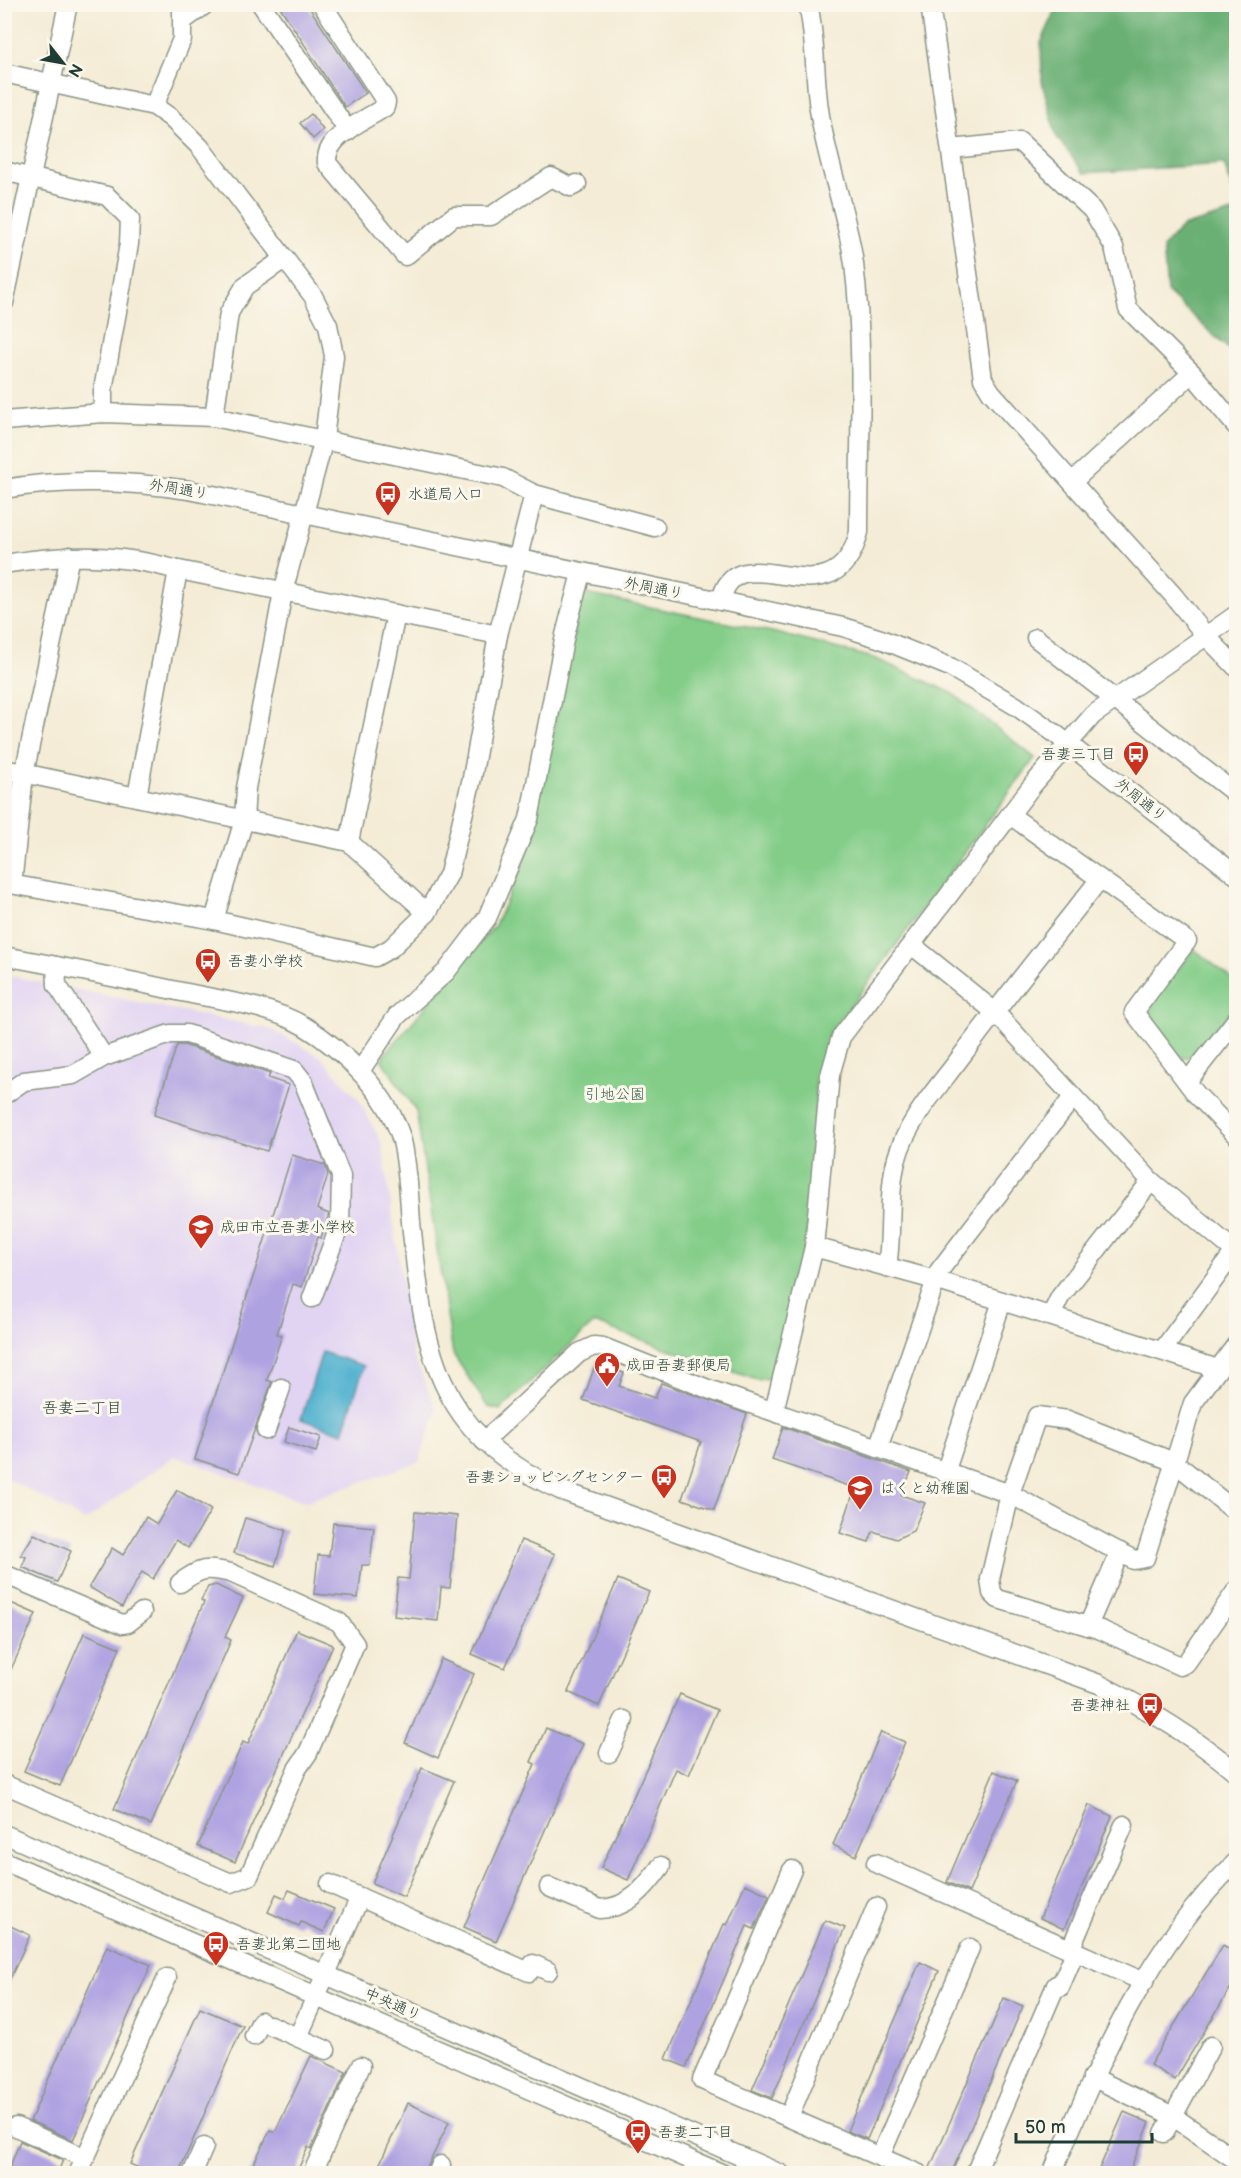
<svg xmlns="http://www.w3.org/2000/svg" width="1241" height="2178" font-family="'Balsamiq Sans','Klee One',sans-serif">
<rect width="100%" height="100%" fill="#fbf7ec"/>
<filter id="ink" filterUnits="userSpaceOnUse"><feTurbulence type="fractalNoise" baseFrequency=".0167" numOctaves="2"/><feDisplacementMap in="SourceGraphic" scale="12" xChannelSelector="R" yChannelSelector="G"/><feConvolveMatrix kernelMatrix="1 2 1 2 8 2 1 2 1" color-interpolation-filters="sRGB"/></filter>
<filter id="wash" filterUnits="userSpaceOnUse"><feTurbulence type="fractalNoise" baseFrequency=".008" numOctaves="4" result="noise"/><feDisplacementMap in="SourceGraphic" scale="24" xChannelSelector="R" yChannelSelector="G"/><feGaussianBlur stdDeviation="1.35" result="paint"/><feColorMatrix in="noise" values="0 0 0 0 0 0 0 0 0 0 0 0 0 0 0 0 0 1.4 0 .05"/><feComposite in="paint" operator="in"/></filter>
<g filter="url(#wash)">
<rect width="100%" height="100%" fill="#f4ecd6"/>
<path fill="#e1d4f3" d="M4 975 270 1029 320 1056 359 1100 382 1144 413 1355 437 1411 419 1462 305 1502 174 1456 85 1521 5 1477Z"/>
<g fill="#84cd89" stroke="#52855e" stroke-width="1.5">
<path d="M582 593 772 632 874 658 952 693 1035 758 833 1030 815 1079 816 1136 802 1283 770 1378 757 1380 594 1323 500 1410 488 1407 453 1354 416 1111 381 1059 495 925 524 862Z"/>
<path d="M1194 949 1236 982V1005L1200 1054 1184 1058C1170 1053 1148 1023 1148 1008Z"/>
</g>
<g fill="#6bb075" stroke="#457654" stroke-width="1.5">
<path d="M1058 5H1236V201L1224 164 1084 173 1056 136 1042 82 1041 43Z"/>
<path d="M1236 211V356L1167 292 1163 247 1182 227Z"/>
</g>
<path fill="#50b1cf" stroke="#387782" stroke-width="1.5" d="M322 1352 364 1366 343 1433 301 1419Z"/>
<g id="blocks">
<g fill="#afa2e1">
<path d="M278 4H307L366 93 345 107Z"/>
<path d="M311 114 323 130 313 139 300 123Z"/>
<path d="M177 1045H184L270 1074 268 1078 289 1085 267 1151 154 1115Z"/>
<path d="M292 1155 325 1165 328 1175 317 1209 329 1214 321 1238 318 1237 302 1287 293 1284 277 1334 282 1335 267 1380 272 1382 239 1473 195 1459Z"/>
<path d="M596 1363 624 1373 619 1386 655 1398 661 1383 747 1414 714 1510 682 1499 701 1442 583 1400Z"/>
<path d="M289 1427 321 1437 316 1452 284 1442Z"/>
<path d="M783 1427 911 1472 901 1495 925 1503 913 1531 896 1539 873 1531 869 1542 840 1533 855 1488 772 1460Z"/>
<path d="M177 1490 211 1510 188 1548 176 1540 153 1579 142 1572 122 1607 89 1587 112 1548 123 1555 146 1517 157 1524Z"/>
<path d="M415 1512 457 1516 450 1588 441 1587 438 1621 394 1616 398 1578 409 1579Z"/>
<path d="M245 1518 286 1530 275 1566 234 1553Z"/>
<path d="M333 1523 374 1527 370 1565H362L358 1598 314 1594 318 1555 329 1556Z"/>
<path d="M34 1534 71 1551 57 1582 22 1567 26 1557 21 1555Z"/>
<path d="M521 1540 555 1554 505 1668 472 1654Z"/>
<path d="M618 1579 649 1592 599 1706 568 1692Z"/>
<path d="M216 1585 243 1598 225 1637 231 1640 151 1825 114 1809 204 1602 201 1600 208 1587Z"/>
<path d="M4 1600 36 1614 4 1685Z"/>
<path d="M297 1630 333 1645 235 1862 198 1846 243 1742 248 1744Z"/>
<path d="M84 1633 120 1648 60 1786 24 1771Z"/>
<path d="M441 1659 474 1674 438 1758 405 1743Z"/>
<path d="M680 1694 717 1710 689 1775 676 1769 628 1880 601 1868Z"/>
<path d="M546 1728 583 1744 496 1941 464 1927 535 1764 531 1762Z"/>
<path d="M881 1732 905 1742 856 1856 833 1845Z"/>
<path d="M422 1768 454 1781 404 1897 372 1883Z"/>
<path d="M994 1771 1017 1781 969 1892 947 1882Z"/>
<path d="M1089 1805 1112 1816 1064 1929 1040 1918Z"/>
<path d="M745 1884 769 1895 754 1929 747 1926 686 2067 666 2059 724 1924 727 1925Z"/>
<path d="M289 1890 334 1909 324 1932 301 1922 299 1926 268 1912 276 1894 285 1898Z"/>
<path d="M825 1920 845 1928 772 2098 752 2090Z"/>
<path d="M4 1923 30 1935 4 1992Z"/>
<path d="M1223 1945 1236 1953V1979L1175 2080 1150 2065Z"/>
<path d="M107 1946 151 1965 73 2140 30 2121Z"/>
<path d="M920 1962 939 1971 867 2139 847 2131Z"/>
<path d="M1004 1998 1023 2006 951 2174H930L929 2170Z"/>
<path d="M200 2008 243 2026 178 2174H151L130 2164Z"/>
<path d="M311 2056 346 2072 311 2149 308 2147 296 2174H249L270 2130 275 2132Z"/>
<path d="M408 2103 449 2122 424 2174H375Z"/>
<path d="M1124 2112 1150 2123 1128 2174H1097Z"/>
<path d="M20 2141 63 2160 57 2174H7Z"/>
</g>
</g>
</g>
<g filter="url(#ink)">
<use href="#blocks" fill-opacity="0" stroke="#8a9485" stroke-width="1.5"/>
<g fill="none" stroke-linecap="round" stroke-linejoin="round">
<g stroke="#8a9485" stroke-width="21">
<g id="minor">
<path d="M261 4 348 131"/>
<path d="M322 4 386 102 385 107C366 120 324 136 327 163L405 256 454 216H491L551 177 571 187 577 184"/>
<path d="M930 4 983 379 991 392 1173 595 1206 636 1236 667"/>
<path d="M184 20 206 4"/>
<path d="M4 73 154 106 171 118 200 147 313 296 328 325 334 356 324 439 283 592 246 788 244 820 214 920"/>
<path d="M154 106 182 39V4"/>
<path d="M951 149 1020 142 1092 210 1114 247 1128 309 1192 373 1236 426"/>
<path d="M4 171 107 196 130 219 129 244 103 390V413"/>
<path d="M4 303 68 4"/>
<path d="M214 417 229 313 245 286 284 259"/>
<path d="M4 421 103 413 214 417 503 478 534 494 655 527"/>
<path d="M1072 482 1192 373"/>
<path d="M4 489C67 478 127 481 189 490L721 601 843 627 881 639 950 667 1016 706 1053 732 1236 875"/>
<path d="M4 564C60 554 119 553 174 569L498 635"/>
<path d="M721 601C736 527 835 630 859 532 859 443 865 353 854 264 847 211 826 161 819 109 814 74 816 39 808 4"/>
<path d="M1036 638 1236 794"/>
<path d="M4 769 349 842 427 913"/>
<path d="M137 797 178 570"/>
<path d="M1010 815 1187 941 1134 1012 1196 1094 1236 1135"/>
<path d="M349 842 396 614"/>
<path d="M4 883 214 920 375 957 391 948 427 913 449 874 472 778 498 635 534 494"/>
<path d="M12 884 24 774 70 556"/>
<path d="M913 946 995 1012 1151 1181 1236 1252"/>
<path d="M4 956C64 967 123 979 182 992 224 1001 267 1005 304 1026 343 1049 390 1096 402 1141 408 1167 409 1196 411 1222 424 1348 433 1432 560 1490L1099 1684C1148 1709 1194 1737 1236 1772"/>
<path d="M56 966 57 985 104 1057"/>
<path d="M360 1071 397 1016 446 972 487 918 529 819 565 635 581 573"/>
<path d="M1187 1082 1236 1020"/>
<path d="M4 1095 24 1081 73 1075 104 1057 170 1034H187L294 1070 303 1081 341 1176 340 1225 312 1298"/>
<path d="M814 1247 935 1280 1218 1369"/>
<path d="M887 1267C893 1231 887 1193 897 1158 907 1121 937 1089 960 1058 1005 998 1053 938 1100 879"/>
<path d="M1051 1316 1060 1297 1151 1181"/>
<path d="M1162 1351 1235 1251"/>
<path d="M774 1411 814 1247 830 1075 841 1037 1031 787 1093 715 1236 615"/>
<path d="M266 1430 281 1388"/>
<path d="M484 1441 579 1353 594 1346 603 1347 708 1389 1010 1494 1134 1560 1145 1558 1193 1403 1236 1345"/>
<path d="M878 1448 939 1271 1073 1097"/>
<path d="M945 1473 1002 1301"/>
<path d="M1236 1512 1174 1462 1068 1420 1037 1416 1010 1494 990 1579 992 1593 998 1599 1101 1630 1180 1666 1186 1663 1236 1591"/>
<path d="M4 1574 122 1624 128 1623 142 1612"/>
<path d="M1088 1626 1120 1552"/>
<path d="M609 1753 624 1720"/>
<path d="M4 1784 231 1883 249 1876 297 1769 308 1753 355 1644 339 1622 231 1573C207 1567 200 1568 180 1583"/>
<path d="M4 1834 781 2174"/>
<path d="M4 1861 723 2174"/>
<path d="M876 1863 1144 1982"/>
<path d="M792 1870 702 2080 919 2174"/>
<path d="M330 1884 529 1972 533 1964 548 1971"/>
<path d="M549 1887 600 1909C629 1908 645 1888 661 1866"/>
<path d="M1070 1950 1124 1825"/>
<path d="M1060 1987 1075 1952"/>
<path d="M270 2025 326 2050"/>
<path d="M254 2036 261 2021"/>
<path d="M298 2037 360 1897"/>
<path d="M1092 2077 1171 2115 1236 2160"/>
<path d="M789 2117 876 1907"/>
<path d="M16 2127 85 2158"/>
<path d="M1164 2133 1211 2046"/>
<path d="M880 2157 970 1948"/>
<path d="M78 2174 167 1978"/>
<path d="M192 2174 204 2147"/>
<path d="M312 2174 361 2066"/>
<path d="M437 2174 441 2165"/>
<path d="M975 2174 1056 1985"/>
<path d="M1052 2174C1098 2063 1148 1946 1236 1862"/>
</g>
</g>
<use href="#minor" stroke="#fff" stroke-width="18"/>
</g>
</g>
<defs>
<g id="bus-pin" transform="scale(1.35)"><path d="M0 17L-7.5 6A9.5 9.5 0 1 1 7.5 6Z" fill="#c8321e" stroke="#fbf7ec"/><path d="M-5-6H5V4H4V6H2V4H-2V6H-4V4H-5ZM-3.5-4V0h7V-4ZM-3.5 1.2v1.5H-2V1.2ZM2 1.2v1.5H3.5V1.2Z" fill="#fff"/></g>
<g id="school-pin" transform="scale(1.35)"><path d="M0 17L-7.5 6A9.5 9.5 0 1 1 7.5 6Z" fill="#c8321e" stroke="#fbf7ec"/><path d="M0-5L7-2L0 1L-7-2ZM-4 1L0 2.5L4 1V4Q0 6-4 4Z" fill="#fff"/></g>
<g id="civic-pin" transform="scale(1.35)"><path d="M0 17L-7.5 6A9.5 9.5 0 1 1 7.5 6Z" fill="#c8321e" stroke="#fbf7ec"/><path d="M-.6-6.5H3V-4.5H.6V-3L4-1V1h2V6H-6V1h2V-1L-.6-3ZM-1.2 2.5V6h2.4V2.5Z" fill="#fff"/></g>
</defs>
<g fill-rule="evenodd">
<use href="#bus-pin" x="388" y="494"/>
<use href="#bus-pin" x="1136" y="754"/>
<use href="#bus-pin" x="208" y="961"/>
<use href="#school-pin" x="201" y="1227"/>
<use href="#civic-pin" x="607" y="1365"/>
<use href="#bus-pin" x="664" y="1477"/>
<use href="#school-pin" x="860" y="1488"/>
<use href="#bus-pin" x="1150" y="1705"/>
<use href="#bus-pin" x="216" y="1944"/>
<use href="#bus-pin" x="638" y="2132"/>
</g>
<g text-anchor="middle" stroke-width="6" stroke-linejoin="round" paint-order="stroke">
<g font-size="15" fill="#1f3d34" stroke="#fbf7ec">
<text transform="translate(179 489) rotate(9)" y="5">外周通り</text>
<text transform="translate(654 588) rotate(11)" y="5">外周通り</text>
<text transform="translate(1141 800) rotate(38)" y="5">外周通り</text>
<text transform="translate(393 2004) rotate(24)" y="5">中央通り</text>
</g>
<g font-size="15" fill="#1f3d34" stroke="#fbf7ec" text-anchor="start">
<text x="408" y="499">水道局入口</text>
<text x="1116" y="759" text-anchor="end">吾妻三丁目</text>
<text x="228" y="966">吾妻小学校</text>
<text x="220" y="1232">成田市立吾妻小学校</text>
<text x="626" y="1370">成田吾妻郵便局</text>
<text x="644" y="1482" text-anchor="end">吾妻ショッピングセンター</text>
<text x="880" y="1493">はくと幼稚園</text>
<text x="1130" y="1710" text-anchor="end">吾妻神社</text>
<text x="236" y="1949">吾妻北第二団地</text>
<text x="658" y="2137">吾妻二丁目</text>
</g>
<g font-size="15" fill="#386149" stroke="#fbf7ec">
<text x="615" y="1099">引地公園</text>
</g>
<g font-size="16" fill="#1f3d34" stroke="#fbf7ec">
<text x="82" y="1413">吾妻二丁目</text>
</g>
</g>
<rect width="1241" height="2178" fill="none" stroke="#fbf7ec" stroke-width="24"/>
<g transform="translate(63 63) rotate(121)" stroke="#fbf7ec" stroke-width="4.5" paint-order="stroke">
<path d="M0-4.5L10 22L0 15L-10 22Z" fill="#1f3d34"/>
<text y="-9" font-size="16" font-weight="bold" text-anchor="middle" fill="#1f3d34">N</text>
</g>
<path d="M1016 2133v9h136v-9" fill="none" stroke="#1f3d34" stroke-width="3"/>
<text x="1025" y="2133" font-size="18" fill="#1f3d34" stroke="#fbf7ec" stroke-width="4.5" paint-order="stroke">50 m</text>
</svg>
